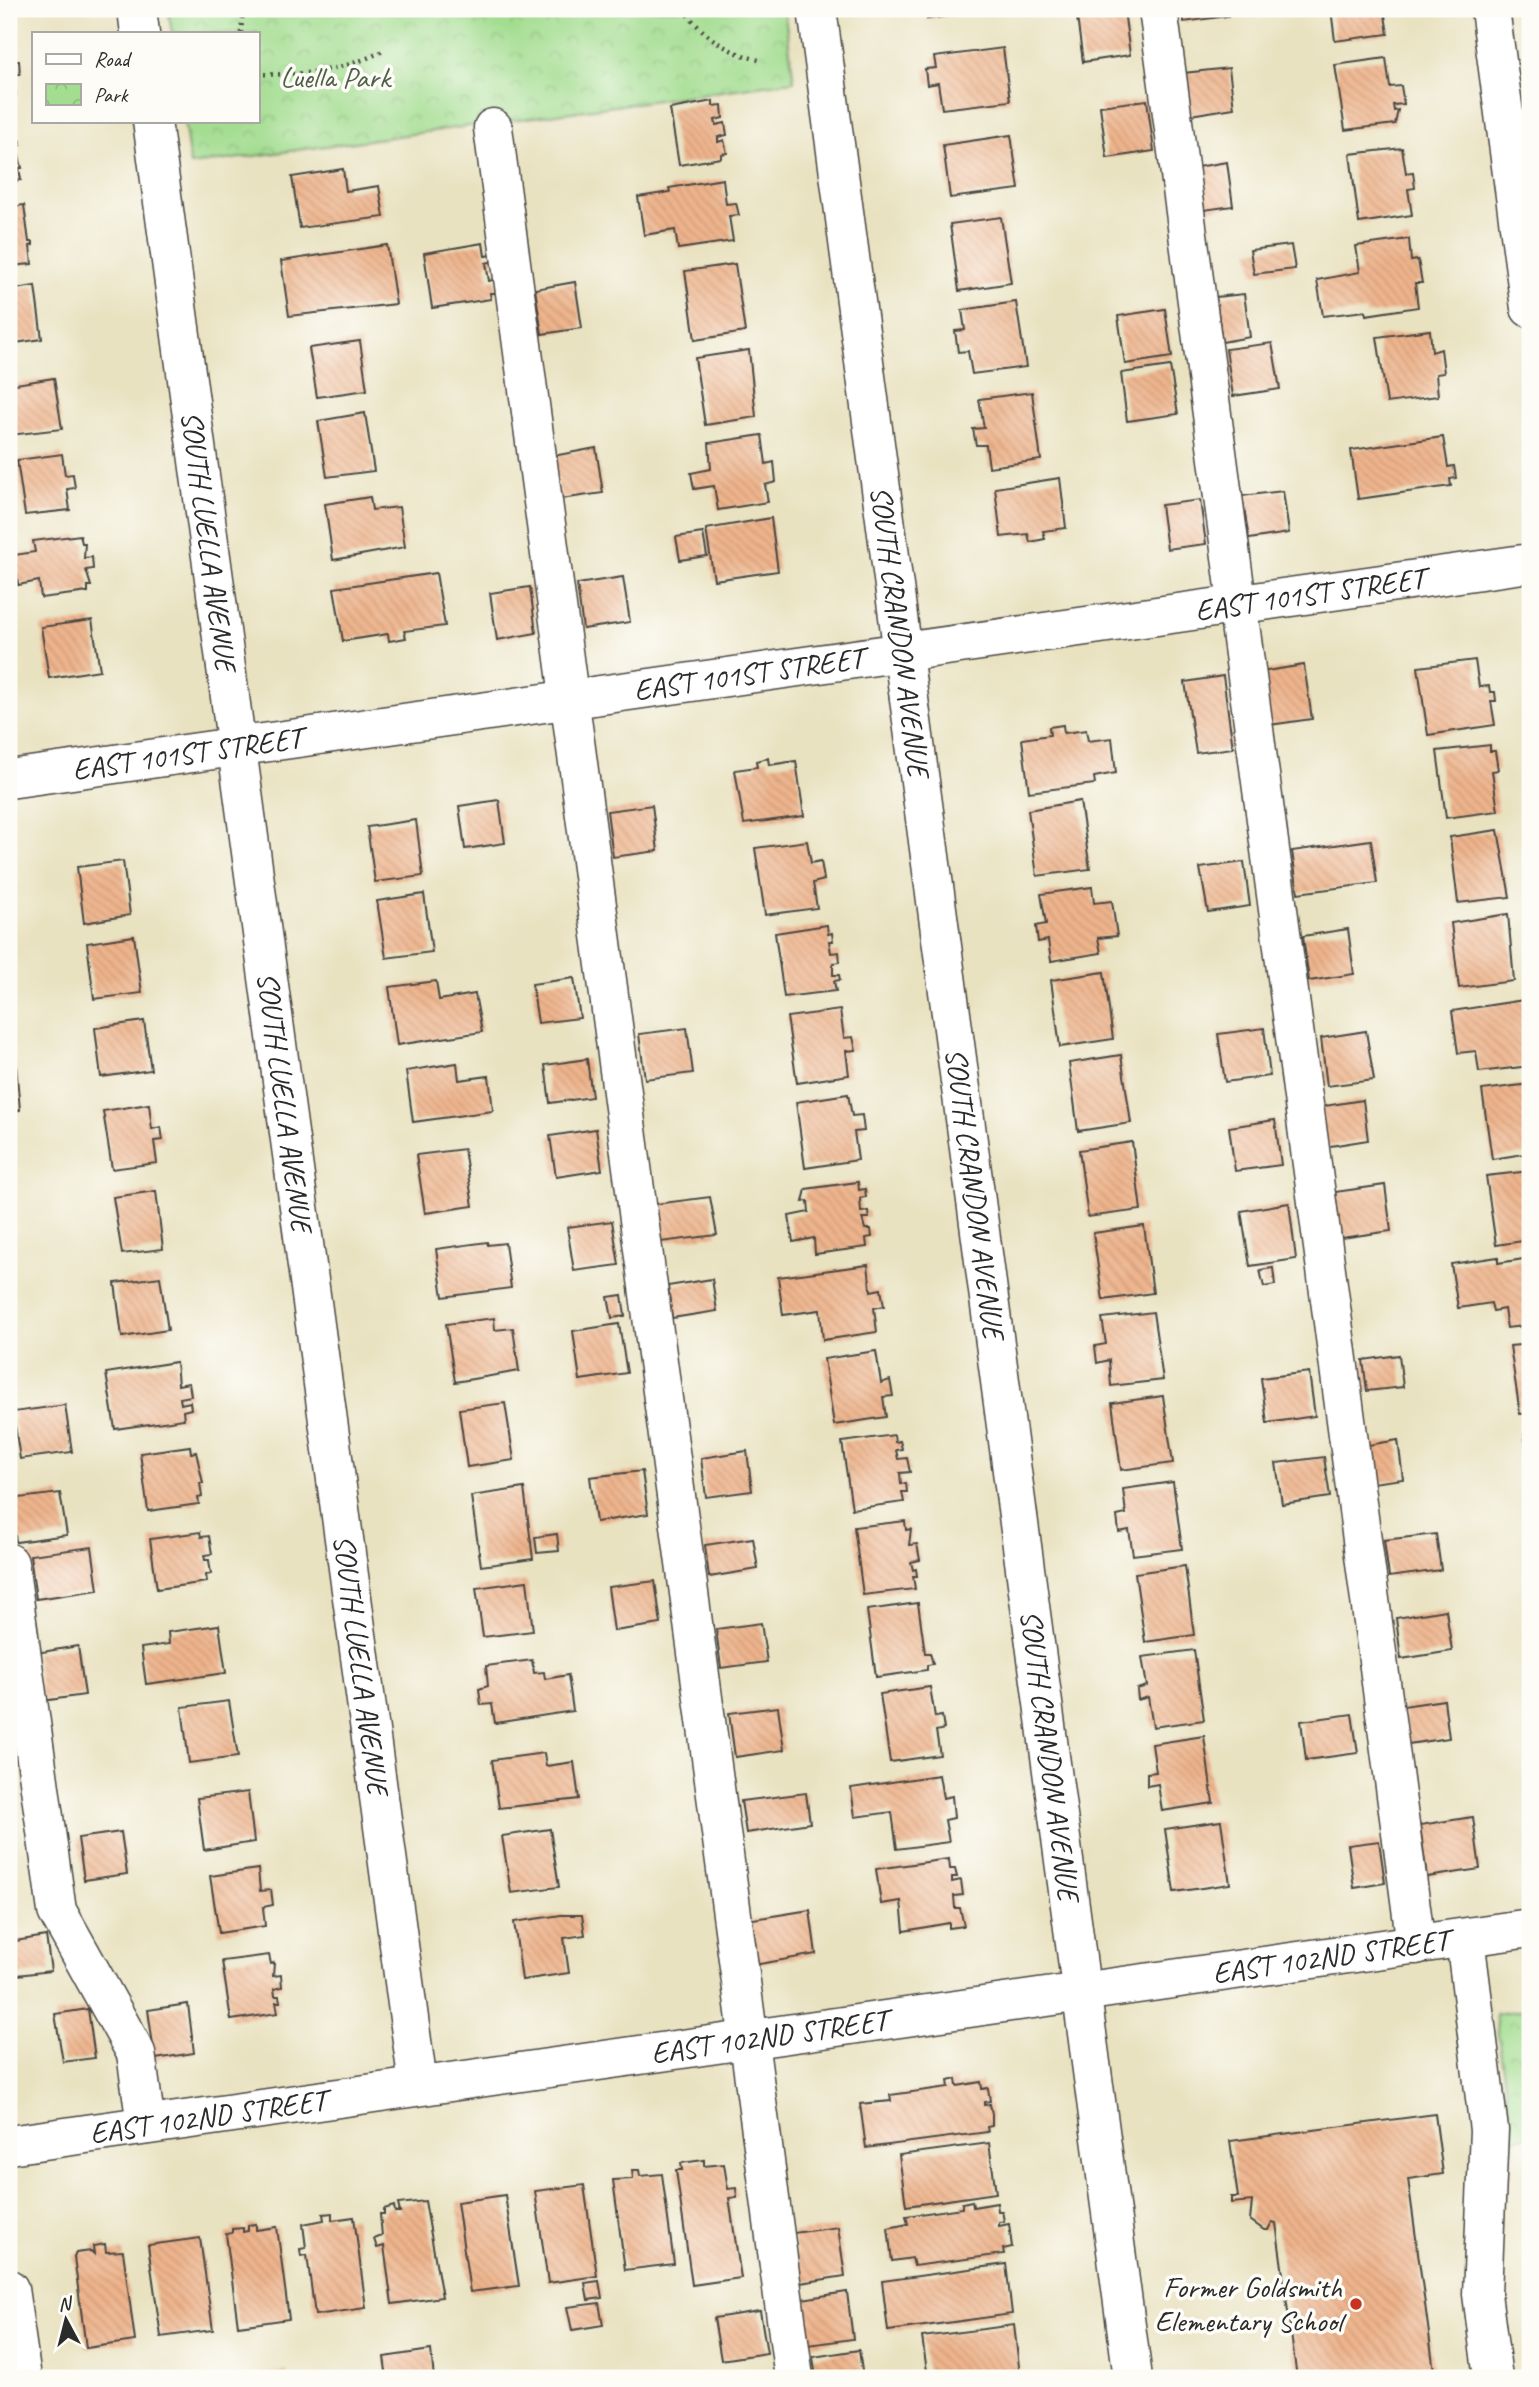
<svg xmlns="http://www.w3.org/2000/svg" width="1539" height="2387" font-family="Caveat,sans-serif">
<defs>
<pattern id="park-crowns" width="20" height="18" patternUnits="userSpaceOnUse" patternTransform="scale(1.75)"><rect width="20" height="18" fill="#a3dd90"/><path d="M2 6a3 3 0 1 1 6 0M12 15a3 3 0 1 1 6 0" fill="none" stroke="#8cbe7c"/></pattern>
<pattern id="building-back-hatch" width="6" height="6" patternUnits="userSpaceOnUse" patternTransform="scale(1.75)"><rect width="6" height="6" fill="#eeb48c"/><path d="M-1 5l2 2M0 0l6 6M5-1l2 2" fill="none" stroke="#cc9b79"/></pattern>
</defs>
<rect width="100%" height="100%" fill="#fdfcf7"/>
<filter id="ink" filterUnits="userSpaceOnUse"><feTurbulence type="fractalNoise" baseFrequency=".0143" numOctaves="2"/><feDisplacementMap in="SourceGraphic" scale="14" xChannelSelector="R" yChannelSelector="G"/><feConvolveMatrix kernelMatrix="1 2 1 2 8 2 1 2 1" color-interpolation-filters="sRGB"/></filter>
<filter id="wash" filterUnits="userSpaceOnUse"><feTurbulence type="fractalNoise" baseFrequency=".00686" numOctaves="4" result="noise"/><feDisplacementMap in="SourceGraphic" scale="28" xChannelSelector="R" yChannelSelector="G"/><feGaussianBlur stdDeviation="1.57" result="paint"/><feColorMatrix in="noise" values="0 0 0 0 0 0 0 0 0 0 0 0 0 0 0 0 0 1.4 0 .05"/><feComposite in="paint" operator="in"/></filter>
<g filter="url(#wash)">
<rect width="100%" height="100%" fill="#e9e2c1"/>
<g fill="url(#park-crowns)" stroke="#67845e" stroke-width="2">
<path d="M168 9H784L794 81 190 165 184 121H257V33H172Z"/>
<path d="M1530 2009V2136L1513 2139 1495 2014Z"/>
</g>
<g id="blocks">
<g fill="url(#building-back-hatch)">
<path d="M926 9H991V10L927 19Z"/>
<path d="M1182 9H1227L1228 16 1184 22Z"/>
<path d="M1331 9H1384L1388 34 1335 41Z"/>
<path d="M1124 10 1130 55 1083 62 1077 17Z"/>
<path d="M1003 48 1010 101 942 109 938 83 927 85 925 69 936 68 934 57Z"/>
<path d="M9 53 12 61H19L20 74H13L16 95 9 96Z"/>
<path d="M1386 58 1390 87 1401 86 1404 104 1393 105 1394 111 1398 110 1395 124 1345 130 1335 65Z"/>
<path d="M1229 68 1234 108 1190 115 1184 73Z"/>
<path d="M1147 100 1154 151 1107 158 1100 106Z"/>
<path d="M713 101V106L722 105 723 118 715 120 716 125 725 123 727 135 718 137V142L724 140 727 153 721 154V158L679 165 670 109Z"/>
<path d="M9 129H13L16 141H20V146H16L22 168H19L21 180 9 182Z"/>
<path d="M1011 135 1019 189 950 198 943 145Z"/>
<path d="M1402 148 1406 173 1413 172 1415 188 1408 189 1412 215 1359 223 1350 154Z"/>
<path d="M1227 162 1233 206 1204 210 1197 167Z"/>
<path d="M343 169 346 191 379 186 384 217 300 228 292 177Z"/>
<path d="M723 179 726 204 736 203 739 215 729 216 733 241 678 249 675 230 644 235 638 197 670 192 669 188Z"/>
<path d="M24 205 29 242H33V245L30 246 32 264 9 266V207Z"/>
<path d="M1001 217 1011 283 959 291 950 224Z"/>
<path d="M1409 239 1411 261 1418 260 1422 283H1415L1418 307 1366 315 1365 311 1323 316 1317 280 1360 272 1356 246Z"/>
<path d="M483 243 485 256 492 255 494 261 486 263 489 281 496 279 497 293H490L491 299 432 308 424 253Z"/>
<path d="M387 245 396 304 289 316 281 261Z"/>
<path d="M1291 245 1295 269 1254 274 1250 250Z"/>
<path d="M735 264 745 332 695 340 685 271Z"/>
<path d="M575 282 582 328 542 334 535 289Z"/>
<path d="M35 286 42 339 9 344V290Z"/>
<path d="M1244 294 1250 337 1222 342 1216 297Z"/>
<path d="M1016 302 1026 367 972 374 968 351 958 352 955 331 965 330 962 310Z"/>
<path d="M1165 309 1172 357 1125 364 1118 316Z"/>
<path d="M1430 330 1432 352 1441 349 1444 373 1436 374 1438 396 1387 403 1377 337Z"/>
<path d="M360 341 367 390 317 397 309 348Z"/>
<path d="M1272 343 1280 389 1233 396 1226 349Z"/>
<path d="M749 350 756 417 705 425 695 358Z"/>
<path d="M1170 366 1178 414 1127 421 1121 373Z"/>
<path d="M54 378 62 429 10 435 9 385Z"/>
<path d="M1032 392 1041 460 989 467 986 445H976L973 429 984 428 979 399Z"/>
<path d="M365 413 374 471 327 477 318 421Z"/>
<path d="M762 435 766 464 774 462 776 482 765 485 768 502 718 510 714 486 694 489 691 473 711 469 709 443Z"/>
<path d="M1443 437 1448 467 1454 466 1456 478 1450 479 1451 486 1358 499 1351 450Z"/>
<path d="M596 448 603 493 560 499 553 456Z"/>
<path d="M62 454 65 475 73 474 75 488 67 489 70 510 25 515 17 460Z"/>
<path d="M1060 478 1066 528 1043 531 1045 539 1030 542 1028 534 1001 537 995 488Z"/>
<path d="M1283 491 1289 533 1249 539 1242 496Z"/>
<path d="M370 497 372 510 399 507 405 547 333 560 325 504Z"/>
<path d="M1200 500 1206 544 1167 549 1161 505Z"/>
<path d="M771 518 778 571 714 580 706 529Z"/>
<path d="M703 533 707 556 680 560 676 537Z"/>
<path d="M80 535 82 543H85L84 558 92 557 93 569 86 570 91 586H88V592L41 598 39 581 18 585 14 555 35 552 33 541Z"/>
<path d="M436 573 445 626 404 631 406 638 389 641 388 634 343 641 334 588Z"/>
<path d="M623 577 630 622 583 629 577 584Z"/>
<path d="M530 587 536 633 497 640 490 593Z"/>
<path d="M92 620 100 670 49 678 41 627Z"/>
<path d="M1475 660 1479 687 1489 686 1490 692H1495L1496 701H1491L1495 725 1428 735 1418 667Z"/>
<path d="M1304 665 1312 719 1269 725 1261 672Z"/>
<path d="M1223 676 1233 748 1196 753 1185 682Z"/>
<path d="M1063 725 1064 733 1086 730 1088 741 1112 738 1116 773 1094 777 1095 784 1029 792 1022 739 1050 735 1049 727Z"/>
<path d="M1490 745V751H1495L1498 770 1492 771 1498 811 1446 818 1437 751Z"/>
<path d="M768 758 769 765 796 761 804 816 744 824 735 770 757 767 756 761Z"/>
<path d="M499 800 505 843 465 849 459 806Z"/>
<path d="M1080 801 1090 869 1037 876 1028 810Z"/>
<path d="M652 805 658 851 613 857 607 811Z"/>
<path d="M416 820 423 876 375 882 367 827Z"/>
<path d="M1498 830 1510 897 1458 903 1450 837Z"/>
<path d="M1371 840 1377 883 1298 893 1292 851Z"/>
<path d="M807 841 811 863 821 861 824 880 813 883 817 908 765 915 755 848Z"/>
<path d="M123 861 130 915 84 923 77 867Z"/>
<path d="M1244 862 1250 906 1208 912 1200 868Z"/>
<path d="M1092 887 1094 903 1112 901 1117 936 1098 938 1101 953 1051 961 1048 940 1038 942 1036 926 1046 924 1041 894Z"/>
<path d="M424 894 432 952 386 958 377 901Z"/>
<path d="M1508 914 1514 981 1459 988 1451 923Z"/>
<path d="M827 925 828 934 832 933 833 941H829L831 953 839 952 840 962 833 963V975H839L840 980 834 981 836 991 784 997 775 933Z"/>
<path d="M1348 929 1354 974 1309 981 1303 936Z"/>
<path d="M134 936 142 993 94 999 87 943Z"/>
<path d="M1104 972 1113 1039 1060 1047 1051 980Z"/>
<path d="M574 978 580 1018 538 1023 532 984Z"/>
<path d="M436 981 439 1000 475 994 482 1032 397 1045 389 987Z"/>
<path d="M1524 1000 1530 1066 1479 1072 1476 1051 1458 1053 1452 1011Z"/>
<path d="M840 1010 844 1038 853 1037 856 1050 846 1051 849 1075 797 1083 787 1017Z"/>
<path d="M144 1021 151 1070 101 1077 95 1028Z"/>
<path d="M687 1028 693 1073 645 1079 639 1034Z"/>
<path d="M1264 1028 1270 1076 1225 1082 1218 1034Z"/>
<path d="M1366 1031 1374 1080 1327 1086 1321 1038Z"/>
<path d="M1121 1055 1131 1123 1078 1131 1069 1063Z"/>
<path d="M587 1059 592 1097 550 1103 545 1065Z"/>
<path d="M457 1063 459 1080 489 1076 493 1111 413 1122 406 1071Z"/>
<path d="M16 1065 20 1110 9 1112V1066Z"/>
<path d="M1530 1084V1153L1492 1159 1482 1090Z"/>
<path d="M848 1094 852 1116 862 1115 864 1131 854 1132 858 1160 805 1168 796 1102Z"/>
<path d="M1363 1100 1368 1140 1324 1147 1318 1107Z"/>
<path d="M149 1104 152 1129 161 1127 163 1140 154 1141 157 1163 112 1169 103 1111Z"/>
<path d="M1275 1120 1281 1165 1235 1171 1229 1127Z"/>
<path d="M596 1129 602 1170 556 1177 550 1136Z"/>
<path d="M1132 1142 1141 1210 1088 1217 1079 1150Z"/>
<path d="M464 1149 473 1206 425 1213 416 1155Z"/>
<path d="M1530 1171V1240L1496 1245 1486 1176Z"/>
<path d="M858 1182 859 1190 865 1189 866 1197 860 1198 861 1212 868 1211 869 1218H862L865 1229H871L872 1237 866 1238 867 1247 815 1254 814 1238 793 1242 789 1216 809 1212 808 1201 803 1202 806 1189Z"/>
<path d="M1385 1185 1391 1231 1341 1238 1335 1192Z"/>
<path d="M156 1191 163 1249 122 1254 113 1197Z"/>
<path d="M710 1197 717 1235 661 1242 655 1204Z"/>
<path d="M1289 1203 1296 1259 1250 1266 1241 1211Z"/>
<path d="M612 1221 619 1265 574 1271 567 1227Z"/>
<path d="M1144 1226 1153 1293 1103 1300 1093 1233Z"/>
<path d="M487 1242 488 1245 505 1243 511 1288 443 1297 436 1249Z"/>
<path d="M1498 1257V1263L1530 1258V1325L1507 1328 1504 1309 1493 1311 1491 1303 1458 1308 1451 1264Z"/>
<path d="M868 1265 871 1291 881 1289 884 1306 874 1308 877 1332 823 1340 820 1310 783 1315 778 1277Z"/>
<path d="M1273 1268 1275 1285 1264 1287 1260 1270Z"/>
<path d="M160 1277 168 1330 122 1337 115 1283Z"/>
<path d="M712 1279 717 1311 672 1318 668 1286Z"/>
<path d="M622 1295 625 1316 612 1318 608 1297Z"/>
<path d="M1153 1312 1163 1380 1111 1386 1109 1360 1097 1363 1095 1346 1106 1344 1102 1318Z"/>
<path d="M494 1318 495 1330 513 1328 519 1371 455 1382 446 1324Z"/>
<path d="M619 1324 627 1373 580 1380 573 1331Z"/>
<path d="M1530 1344V1413L1520 1414 1510 1346Z"/>
<path d="M876 1351 881 1383 890 1380 893 1396 883 1397 886 1417 834 1425 824 1359Z"/>
<path d="M1399 1355 1403 1387 1367 1391 1363 1360Z"/>
<path d="M176 1362 178 1385 189 1383 191 1396 180 1398 181 1404 190 1402 191 1409 183 1411 184 1419 115 1429 106 1373Z"/>
<path d="M1309 1372 1315 1416 1267 1423 1261 1378Z"/>
<path d="M1163 1396 1173 1463 1121 1470 1112 1403Z"/>
<path d="M505 1403 514 1460 467 1467 459 1409Z"/>
<path d="M65 1405 72 1452 20 1459 13 1412Z"/>
<path d="M1530 1433V1467H1529L1524 1434Z"/>
<path d="M894 1435 895 1442 900 1441 902 1449 896 1450 898 1459 907 1458 910 1472 900 1473 901 1484 906 1483 907 1492H902L904 1502 852 1509 842 1442Z"/>
<path d="M1398 1440 1403 1479 1373 1483 1368 1445Z"/>
<path d="M190 1446 191 1453 196 1452 203 1483H200L202 1497 198 1498 199 1504 148 1511 140 1453Z"/>
<path d="M747 1451 752 1491 706 1497 701 1458Z"/>
<path d="M1324 1457 1330 1497 1282 1504 1276 1463Z"/>
<path d="M642 1471 648 1514 596 1522 590 1477Z"/>
<path d="M1173 1482 1182 1549 1133 1555 1129 1530 1119 1532 1117 1516 1126 1514 1123 1489Z"/>
<path d="M524 1488 533 1559 481 1566 471 1496Z"/>
<path d="M60 1493 67 1535 16 1542 10 1499Z"/>
<path d="M905 1521 906 1530 911 1529 909 1545 917 1544 920 1560 911 1562 913 1570 916 1569 917 1576H913L915 1589 863 1595 854 1527Z"/>
<path d="M200 1532 201 1537 209 1536 212 1554 204 1555 205 1560H209L211 1574 206 1575 207 1582 157 1589 150 1539Z"/>
<path d="M557 1534 559 1551 537 1553 535 1537Z"/>
<path d="M1436 1534 1441 1570 1389 1577 1384 1540Z"/>
<path d="M753 1538 758 1569 709 1577 705 1545Z"/>
<path d="M92 1547 98 1590 36 1599 30 1555Z"/>
<path d="M1185 1566 1194 1635 1145 1642 1135 1573Z"/>
<path d="M527 1581 533 1631 483 1637 476 1588Z"/>
<path d="M655 1581 661 1624 614 1631 608 1587Z"/>
<path d="M918 1603 925 1653H930L933 1664 927 1665V1670L876 1677 867 1610Z"/>
<path d="M1446 1610 1452 1651 1401 1659 1396 1618Z"/>
<path d="M761 1623 767 1662 721 1668 716 1629Z"/>
<path d="M219 1625 226 1673 146 1684 141 1648 169 1644 168 1632Z"/>
<path d="M78 1646 85 1695 42 1701 36 1653Z"/>
<path d="M1194 1650 1204 1720 1153 1727 1148 1697 1138 1700 1137 1689 1147 1686 1142 1657Z"/>
<path d="M532 1660 534 1673 544 1672 545 1679 568 1675 573 1711 495 1723 492 1704 481 1705 479 1689 488 1686 486 1666Z"/>
<path d="M930 1687 935 1717 942 1716 944 1729 936 1731 940 1755 890 1762 880 1694Z"/>
<path d="M1444 1700 1449 1738 1408 1744 1403 1706Z"/>
<path d="M229 1701 238 1757 189 1763 182 1707Z"/>
<path d="M778 1707 784 1750 735 1757 729 1713Z"/>
<path d="M1352 1714 1358 1753 1306 1760 1301 1721Z"/>
<path d="M1204 1736 1213 1803 1162 1811 1158 1784 1147 1786V1773L1156 1772 1152 1744Z"/>
<path d="M544 1753 546 1766 574 1762 579 1799 499 1808 492 1760Z"/>
<path d="M939 1775 943 1798 952 1796 954 1818 945 1820 949 1842 897 1849 892 1812 855 1817 851 1788Z"/>
<path d="M248 1792 254 1842 204 1850 197 1798Z"/>
<path d="M806 1793 810 1823 746 1833 741 1801Z"/>
<path d="M1473 1817 1480 1869 1427 1877 1420 1825Z"/>
<path d="M1221 1821 1230 1884 1174 1892 1165 1829Z"/>
<path d="M550 1829 559 1887 511 1893 502 1836Z"/>
<path d="M121 1832 127 1874 84 1880 78 1838Z"/>
<path d="M1379 1841 1385 1883 1354 1888 1348 1845Z"/>
<path d="M949 1859 950 1869H955L957 1877H952V1882L961 1880 963 1895 954 1896 955 1908H960L964 1926 949 1928V1923L904 1931 901 1901 881 1904 876 1869Z"/>
<path d="M258 1869 260 1891 271 1890 273 1905 263 1907 265 1926 219 1933 210 1876Z"/>
<path d="M810 1910 816 1954 754 1965 747 1920Z"/>
<path d="M561 1915H582L585 1935 564 1938 569 1973 522 1980 514 1922Z"/>
<path d="M46 1936 51 1971 9 1976V1942Z"/>
<path d="M269 1955 271 1964 274 1963 273 1976 281 1975 282 1987 274 1989 275 1996H279L280 2002H276L278 2013 231 2020 222 1961Z"/>
<path d="M188 2004 194 2053 155 2059 148 2010Z"/>
<path d="M88 2009 95 2058 63 2062 55 2014Z"/>
<path d="M956 2079 957 2086 981 2082 982 2089 988 2088 990 2101 984 2102V2105L990 2104 992 2114V2126L987 2127 988 2132 866 2148 860 2104 891 2101 890 2095 949 2087 948 2081Z"/>
<path d="M1435 2114 1443 2174 1408 2179 1435 2378H1297L1276 2223 1272 2222 1268 2230H1264L1250 2220 1252 2201 1231 2203V2197H1238L1230 2141Z"/>
<path d="M989 2143 996 2193 906 2206 899 2155Z"/>
<path d="M704 2160V2166L724 2164 728 2189 736 2188 737 2197 729 2198 741 2278 692 2285 676 2170H682L681 2163Z"/>
<path d="M632 2170H639L640 2176 662 2174 674 2264 625 2270 613 2180 633 2179Z"/>
<path d="M584 2185 597 2276 548 2283 535 2191Z"/>
<path d="M505 2195 519 2286 470 2292 457 2202Z"/>
<path d="M425 2201 442 2297 392 2304 384 2246 377 2248 374 2239 382 2236 380 2214H384V2209L394 2206 395 2212H400L398 2204Z"/>
<path d="M972 2201 973 2207 997 2203 998 2211H1002L1004 2221 999 2222V2226L1009 2224 1012 2247 1003 2249 1004 2254 914 2266 912 2258 892 2261 888 2228 908 2224 906 2216 962 2208V2203Z"/>
<path d="M332 2213V2220L354 2217 366 2308 315 2315 307 2255 301 2256 300 2249 306 2248 303 2224 324 2220 323 2214Z"/>
<path d="M256 2224V2230L277 2227 289 2319 238 2326 226 2234 232 2233V2229L243 2228V2232L248 2231V2225Z"/>
<path d="M838 2227 845 2276 800 2283 793 2233Z"/>
<path d="M200 2238 213 2330 161 2337 148 2245Z"/>
<path d="M105 2244 106 2252 123 2251 135 2341 86 2348 74 2257 76 2253 91 2251 94 2254 93 2246Z"/>
<path d="M1006 2264 1012 2314 888 2331 882 2281Z"/>
<path d="M599 2281 602 2298 588 2300 585 2283Z"/>
<path d="M847 2292 853 2339 808 2345 802 2299Z"/>
<path d="M599 2303 603 2325 572 2330 567 2307Z"/>
<path d="M760 2311 767 2353 721 2360 714 2318Z"/>
<path d="M1014 2325 1020 2375 996 2378H928L922 2337Z"/>
<path d="M431 2350 434 2378H387L384 2357Z"/>
<path d="M859 2350 863 2378H816L813 2357Z"/>
<path d="M287 2371 288 2378H250V2377Z"/>
</g>
</g>
</g>
<g filter="url(#ink)">
<use href="#blocks" fill-opacity="0" stroke="#484642" stroke-width="2"/>
<g fill="none" stroke-linecap="round" stroke-linejoin="round">
<g stroke="#484642" stroke-width="41">
<g id="minor">
<path d="M137 9 140 33"/>
<path id="s1" d="M817 9 1133 2378"/>
<path d="M1158 9 1416 1945"/>
<path d="M1490 9 1530 308"/>
<path id="s2" d="M152 121 418 2085"/>
<path d="M493 128 794 2378"/>
<path id="s3" d="M9 779 1530 563"/>
<path d="M9 1563 57 1911 136 2053 146 2125"/>
<path d="M1465 1938 1489 2130 1482 2294 1493 2378"/>
<path id="s4" d="M9 2145 1530 1928"/>
<path d="M9 2289 22 2378"/>
</g>
</g>
<g stroke="#484642" stroke-width="4.5" stroke-dasharray="2 5" stroke-linecap="butt">
<path d="M683 9C704 36 726 52 759 60"/>
<path d="M241 33 243 9"/>
<path d="M257 74C302 76 342 71 383 51"/>
</g>
<use href="#minor" stroke="#fff" stroke-width="38"/>
</g>
</g>
<circle fill="#c8321e" stroke="#fdfcf7" stroke-width="2.5" cx="1356" cy="2304" r="7"/>
<g text-anchor="middle" stroke-width="7" stroke-linejoin="round" paint-order="stroke">
<g font-size="30" fill="#4f6049" stroke="#fdfcf7">
<text x="335" y="87">Luella Park</text>
</g>
<g font-size="30" fill="#2b2b2b" stroke="#fdfcf7">
<text dy="10" stroke="none"><textPath href="#s2" startOffset="424">SOUTH LUELLA AVENUE</textPath></text>
<text dy="10" stroke="none"><textPath href="#s3" startOffset="1314">EAST 101ST STREET</textPath></text>
<text dy="10" stroke="none"><textPath href="#s1" startOffset="628">SOUTH CRANDON AVENUE</textPath></text>
<text dy="10" stroke="none"><textPath href="#s3" startOffset="747">EAST 101ST STREET</textPath></text>
<text dy="10" stroke="none"><textPath href="#s3" startOffset="180">EAST 101ST STREET</textPath></text>
<text dy="10" stroke="none"><textPath href="#s2" startOffset="990">SOUTH LUELLA AVENUE</textPath></text>
<text dy="10" stroke="none"><textPath href="#s1" startOffset="1195">SOUTH CRANDON AVENUE</textPath></text>
<text dy="10" stroke="none"><textPath href="#s2" startOffset="1558">SOUTH LUELLA AVENUE</textPath></text>
<text dy="10" stroke="none"><textPath href="#s1" startOffset="1762">SOUTH CRANDON AVENUE</textPath></text>
<text dy="10" stroke="none"><textPath href="#s4" startOffset="1335">EAST 102ND STREET</textPath></text>
<text dy="10" stroke="none"><textPath href="#s4" startOffset="768">EAST 102ND STREET</textPath></text>
<text dy="10" stroke="none"><textPath href="#s4" startOffset="201">EAST 102ND STREET</textPath></text>
</g>
<g font-size="30" fill="#2b2b2b" stroke="#fdfcf7" text-anchor="end">
<text x="1342" y="2297">Former Goldsmith<tspan x="1342" dy="34">Elementary School</tspan></text>
</g>
</g>
<rect width="1539" height="2387" fill="none" stroke="#fdfcf7" stroke-width="35"/>
<rect x="32" y="32" width="228" height="91" fill="#fdfcf7" stroke="#a9a8a5" stroke-width="2"/>
<rect x="46" y="54" width="35" height="10" fill="#ffffff" stroke="#a9a8a5" stroke-width="2"/>
<text x="94" y="66" font-size="21" fill="#2b2b2b">Road</text>
<rect x="46" y="84" width="35" height="21" fill="url(#park-crowns)" stroke="#a9a8a5" stroke-width="2"/>
<text x="94" y="102" font-size="21" fill="#2b2b2b">Park</text>
<g transform="translate(66 2320) rotate(353)" stroke="#fdfcf7" stroke-width="5" paint-order="stroke">
<path d="M0-5L12 26L0 18L-12 26Z" fill="#2b2b2b"/>
<text y="-10" font-size="19" font-weight="bold" text-anchor="middle" fill="#2b2b2b">N</text>
</g>
</svg>
